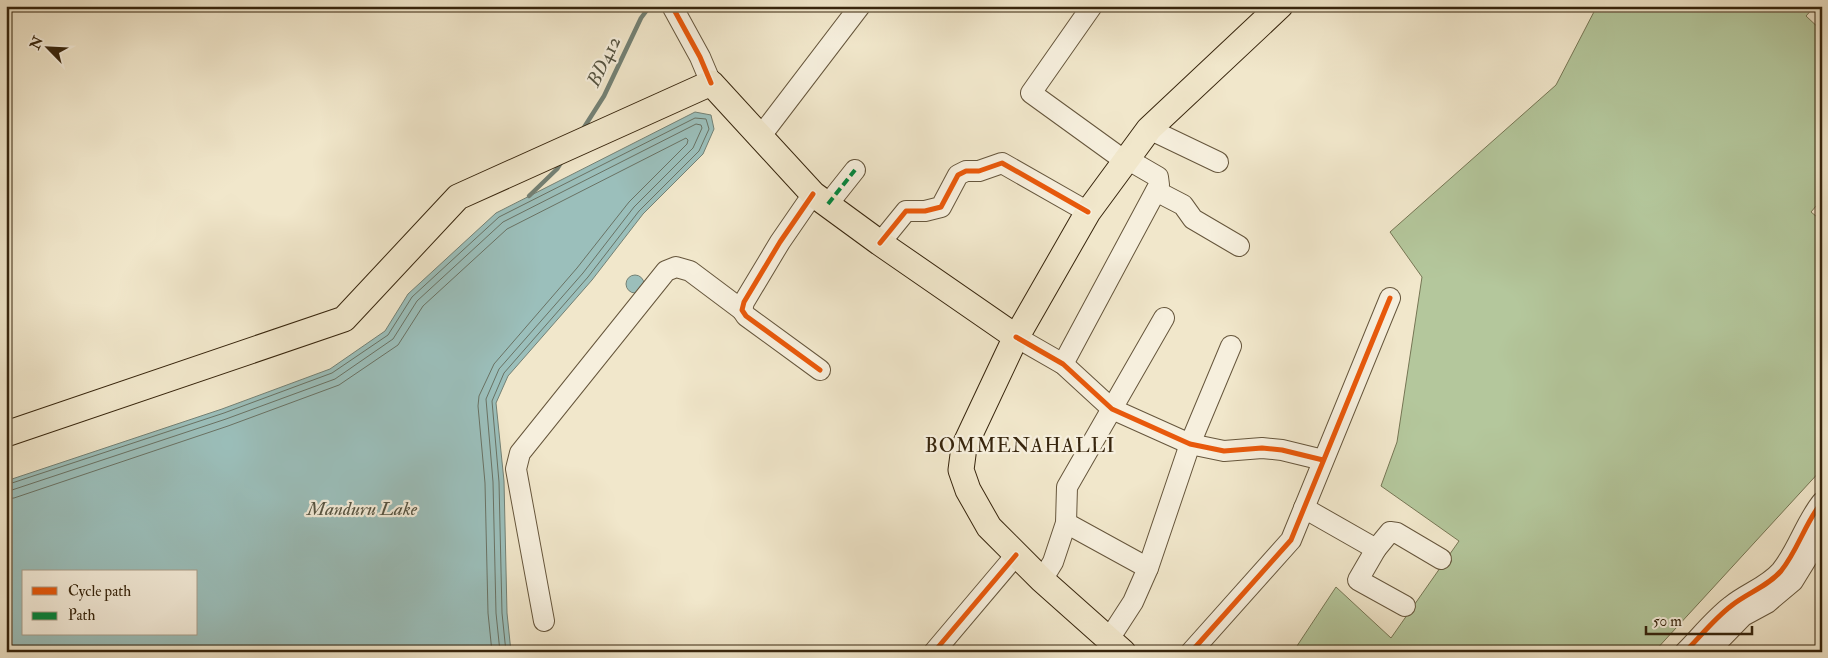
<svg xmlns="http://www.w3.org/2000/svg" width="1828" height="658" font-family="'IM FELL Double Pica',serif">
<rect width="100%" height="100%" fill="#f1e7cb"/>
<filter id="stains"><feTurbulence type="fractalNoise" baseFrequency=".004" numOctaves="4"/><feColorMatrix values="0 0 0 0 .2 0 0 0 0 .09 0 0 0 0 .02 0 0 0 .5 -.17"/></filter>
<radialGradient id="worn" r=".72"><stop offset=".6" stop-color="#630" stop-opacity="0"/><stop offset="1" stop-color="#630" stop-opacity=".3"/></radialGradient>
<path fill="#b4c79c" stroke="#767654" d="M1597 6H1815L1806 16 1822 31V199L1811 212 1822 221V469L1654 652H1293L1336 587 1391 638 1459 541 1381 486 1397 442 1422 277 1390 232 1556 85Z"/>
<g fill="#9bbfbb" stroke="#738175" fill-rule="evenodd">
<path d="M695 112 711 115 714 129 703 154 643 214 592 280 508 376 496 403 504 481 507 613 511 652H6V481L222 409 330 369 385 331 408 294 496 213ZM24 572H196V634H24Z"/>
<circle cx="635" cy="284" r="9"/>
</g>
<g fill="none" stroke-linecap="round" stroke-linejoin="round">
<g stroke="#697264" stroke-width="1">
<path d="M6 485 224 413 332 373 388 335 412 297 499 217 695 118 706 119 709 129 699 151 639 211 588 277 504 373 492 401 499 482 502 613 506 652"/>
<path d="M6 492 226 419 335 379 393 339 417 301 503 222 696 124 701 125 702 128 693 148 634 207 583 273 499 369 486 399 493 482 496 613 500 652"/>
<path d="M6 499 14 498 228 426 339 385 398 345 423 306 507 229 686 138 688 140 687 144 629 202 577 268 494 364 479 396 478 406 485 483 488 613 492 652"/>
</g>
<g stroke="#738175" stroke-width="4.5">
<path d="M583 129 604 96 641 18 650 6"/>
<path d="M529 196 557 169 562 161"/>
</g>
<g stroke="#66563c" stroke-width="22">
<g id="minor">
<path d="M672 6 700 57 711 83"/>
<path d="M1092 6 1031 93 1125 161"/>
<path d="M1149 129 1218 162"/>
<path d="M760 137 860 6"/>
<path d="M1156 191 1183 205 1193 219 1239 246"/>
<path d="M813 194 780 242 744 302 742 310 746 316 820 370"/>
<path d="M828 204 855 170"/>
<path d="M880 243 906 211H925L941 207 958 175 966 171H979L1002 163 1088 212"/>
<path d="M1016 337 1063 364 1112 409 1190 444 1224 451 1262 448 1282 450 1323 460"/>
<path d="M1063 364 1159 185 1158 177 1127 159"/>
<path d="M1304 508 1376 549"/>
<path d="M1066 523 1148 568"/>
<path d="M1042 580 1053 562 1066 523 1067 487 1164 318"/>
<path d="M1405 606 1358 580 1376 549 1390 532 1397 533 1441 559"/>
<path d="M544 621 516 469 520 453 666 271 676 267 690 271 742 310"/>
<path d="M1109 639 1133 602 1148 568 1190 444 1231 346"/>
<path d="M934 652 1016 555"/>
<path d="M1191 652 1291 540 1390 298"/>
<path d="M1685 652C1700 637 1714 619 1731 606 1747 593 1767 587 1781 571 1798 550 1805 523 1822 502"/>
<path d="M1708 652 1743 616 1767 603 1793 581 1809 555 1822 530"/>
</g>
</g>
<g stroke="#37250d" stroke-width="27">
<g id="major">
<path d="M6 434 344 319 458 197 711 83 813 194 880 243 1016 337"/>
<path d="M1123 652 1042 580 989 527 968 490 961 470 964 447 1013 343 1088 212 1127 159 1149 129 1280 6"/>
</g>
</g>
<use href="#minor" stroke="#f6efdd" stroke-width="20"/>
<use href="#major" stroke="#f1e7cb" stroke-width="25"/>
<path stroke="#00873e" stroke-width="4" stroke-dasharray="8 4" stroke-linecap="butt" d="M828 204 855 170"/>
<g stroke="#f6efdd" stroke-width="8">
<g id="cycleway">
<path d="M672 6 700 57 711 83"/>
<path d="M813 194 780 242 744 302 742 310 746 316 820 370"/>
<path d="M880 243 906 211H925L941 207 958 175 966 171H979L1002 163 1088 212"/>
<path d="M1016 337 1063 364 1112 409 1190 444 1224 451 1262 448 1282 450 1323 460"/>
<path d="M934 652 1016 555"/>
<path d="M1191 652 1291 540 1390 298"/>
<path d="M1685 652C1700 637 1714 619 1731 606 1747 593 1767 587 1781 571 1798 550 1805 523 1822 502"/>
</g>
</g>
<use href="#cycleway" stroke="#e8590c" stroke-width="5"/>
</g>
<g text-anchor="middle" stroke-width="4.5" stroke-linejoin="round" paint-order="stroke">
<g font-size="19" font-style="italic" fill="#555341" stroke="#f6efdd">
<text transform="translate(603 61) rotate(-64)" y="7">BD412</text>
<text x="362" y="515">Manduru Lake</text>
</g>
<g font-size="20" letter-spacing="1" fill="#37250d" stroke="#f6efdd">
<text x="1020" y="452">BOMMENAHALLI</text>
</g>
</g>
<rect width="1828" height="658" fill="none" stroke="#f1e7cb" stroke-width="25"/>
<rect x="8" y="8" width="1813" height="643" fill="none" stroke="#37250d" stroke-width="2.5"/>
<rect x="12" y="12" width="1803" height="633" fill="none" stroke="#37250d"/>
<rect x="22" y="570" width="175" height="65" fill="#f6efdd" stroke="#aa9e8a"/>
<rect x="32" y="587" width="25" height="8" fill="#e8590c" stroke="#aa9e8a"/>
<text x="68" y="596" font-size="15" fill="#37250d">Cycle path</text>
<rect x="32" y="612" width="25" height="8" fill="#00873e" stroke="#aa9e8a"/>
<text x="68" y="620" font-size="15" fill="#37250d">Path</text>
<g transform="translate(48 48) rotate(294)" stroke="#f6efdd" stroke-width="4" paint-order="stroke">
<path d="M0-4L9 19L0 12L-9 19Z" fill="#37250d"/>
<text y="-8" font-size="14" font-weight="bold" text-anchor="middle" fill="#37250d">N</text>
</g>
<path d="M1646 626v8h106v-8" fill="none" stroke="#37250d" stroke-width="2.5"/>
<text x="1653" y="626" font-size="15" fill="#37250d" stroke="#f6efdd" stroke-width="4" paint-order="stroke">50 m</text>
<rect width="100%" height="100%" filter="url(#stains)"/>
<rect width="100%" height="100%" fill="url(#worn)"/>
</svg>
